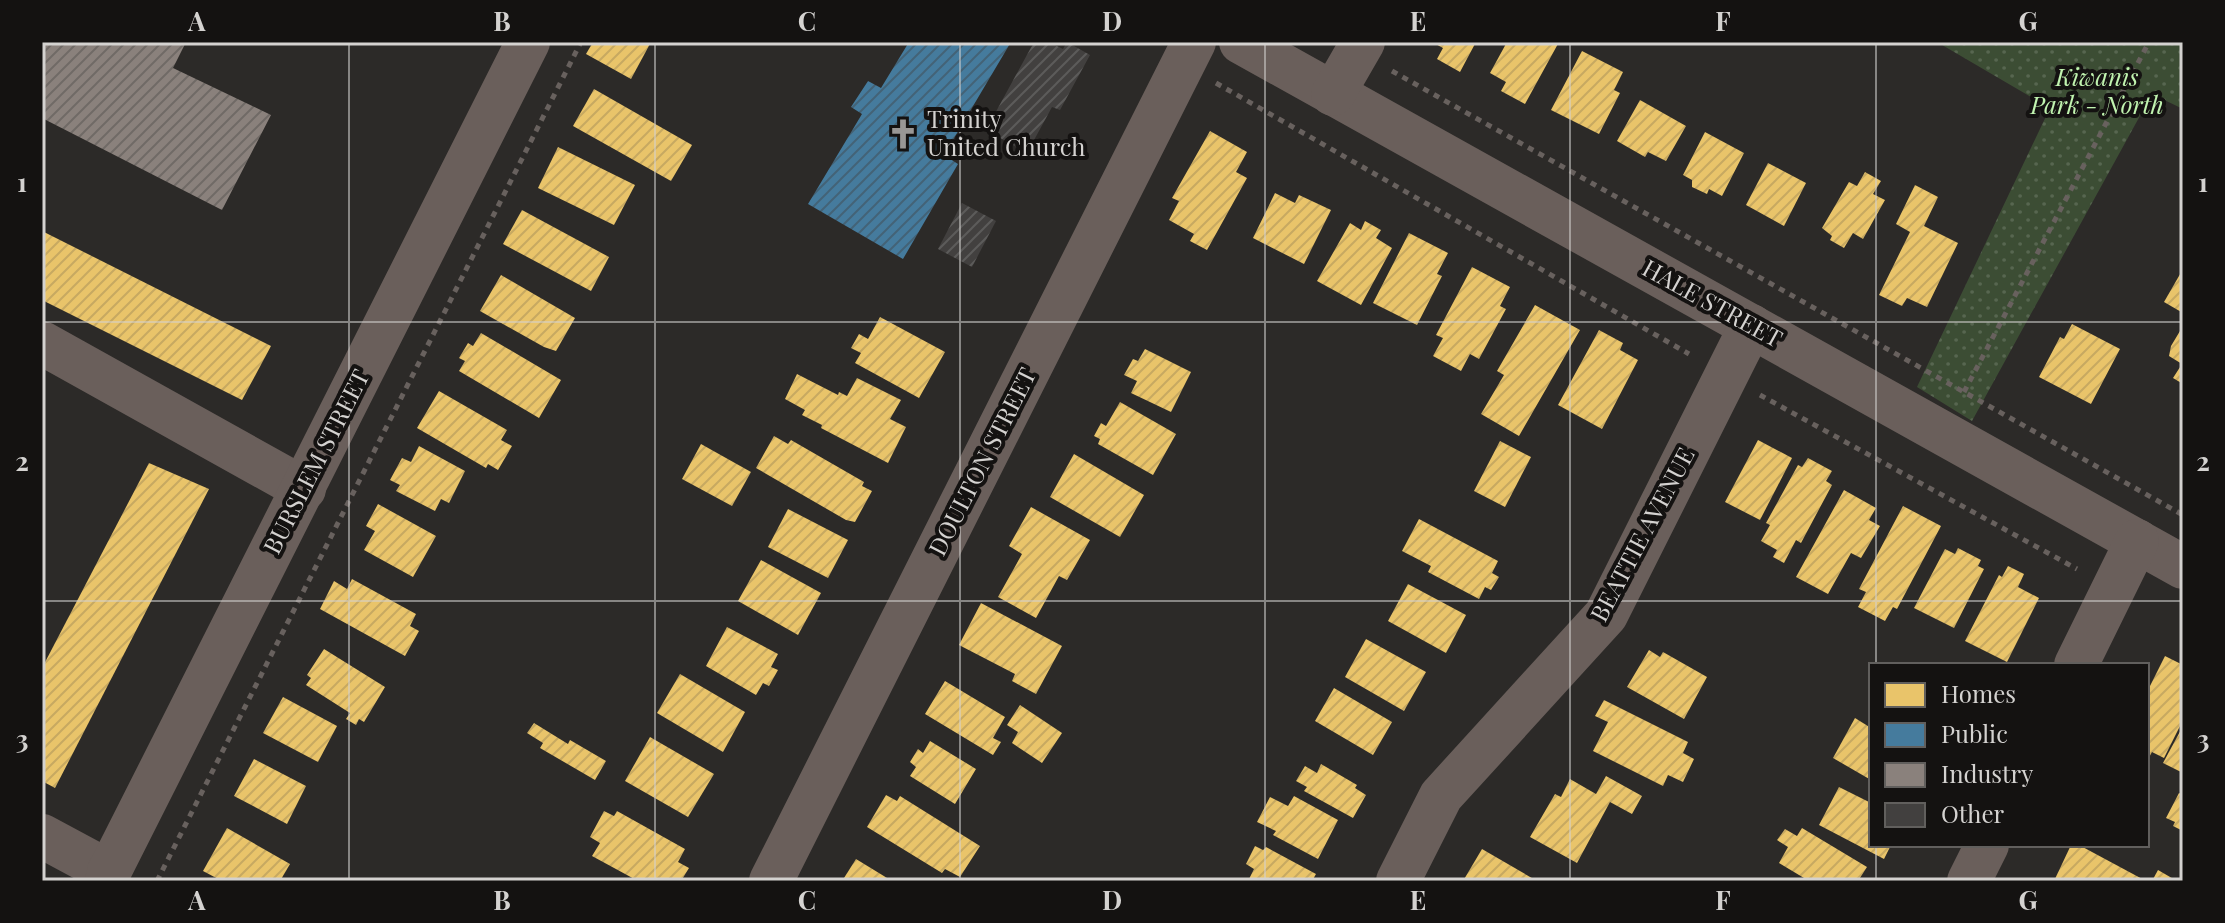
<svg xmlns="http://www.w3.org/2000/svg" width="2225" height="923" font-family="'Playfair Display',serif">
<defs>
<pattern id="grass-dots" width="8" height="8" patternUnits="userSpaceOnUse" patternTransform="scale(2)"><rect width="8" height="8" fill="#3c4d34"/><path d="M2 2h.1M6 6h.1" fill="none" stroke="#576650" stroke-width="1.8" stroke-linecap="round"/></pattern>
<pattern id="homes-hatch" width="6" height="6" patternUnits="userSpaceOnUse" patternTransform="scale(2)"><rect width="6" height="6" fill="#e9c46a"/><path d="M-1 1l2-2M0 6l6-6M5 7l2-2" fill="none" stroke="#c7a961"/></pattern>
<pattern id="public-hatch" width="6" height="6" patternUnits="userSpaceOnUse" patternTransform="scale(2)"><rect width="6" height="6" fill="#457b9d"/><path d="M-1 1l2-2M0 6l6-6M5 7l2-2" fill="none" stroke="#436377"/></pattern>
<pattern id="industry-hatch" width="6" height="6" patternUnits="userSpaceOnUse" patternTransform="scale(2)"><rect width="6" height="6" fill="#8a817c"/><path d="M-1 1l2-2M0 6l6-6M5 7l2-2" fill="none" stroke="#706a66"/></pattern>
<pattern id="building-hatch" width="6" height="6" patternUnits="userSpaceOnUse" patternTransform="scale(2)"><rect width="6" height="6" fill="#42403f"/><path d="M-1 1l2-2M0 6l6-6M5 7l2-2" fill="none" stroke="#5c5b5a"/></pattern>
</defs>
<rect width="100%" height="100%" fill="#2c2a28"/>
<path fill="url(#grass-dots)" d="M1937 42H2183V109L2152 94 1972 421 1917 387 2050 108Z"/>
<g fill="url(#homes-hatch)">
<path d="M593 42H651L631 79 586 54Z"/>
<path d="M1432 42H1476L1460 72 1437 59 1443 48Z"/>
<path d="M1507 42H1559L1525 104 1501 91 1506 82 1490 73Z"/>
<path d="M1582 51 1623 72 1614 90 1620 93 1599 134 1551 110Z"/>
<path d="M594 89 692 145 671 181 573 126Z"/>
<path d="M1640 100 1686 126 1666 161 1648 152 1645 157 1617 141Z"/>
<path d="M1210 131 1247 152 1236 172 1247 178 1207 250 1190 241 1194 234 1169 220 1179 201 1172 198Z"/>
<path d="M1705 132 1744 153 1722 196 1709 189 1707 194 1692 187V180L1683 175Z"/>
<path d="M558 147 635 185 614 225 538 188Z"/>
<path d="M1768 163 1806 183 1784 226 1746 205Z"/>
<path d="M1865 172 1881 181 1873 194 1885 200 1863 239 1853 233 1844 248 1830 240 1832 236 1822 228 1849 182 1857 186Z"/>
<path d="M1915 185 1938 197 1924 226 1958 243 1927 307 1907 298 1902 306 1879 295 1910 232 1896 224Z"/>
<path d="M1275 193 1295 203 1299 195 1331 210 1304 264 1253 238Z"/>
<path d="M522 210 609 257 591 291 503 244Z"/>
<path d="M1365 221 1381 230 1376 238 1392 248 1361 305 1317 281 1350 223 1361 230Z"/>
<path d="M42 231 271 346 242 400 42 300Z"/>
<path d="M1409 233 1448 253 1437 274 1442 276 1417 325 1373 303Z"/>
<path d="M1472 267 1510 287 1500 306 1506 309 1479 359 1470 354 1461 371 1433 356 1443 338 1436 335Z"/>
<path d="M2183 269V313L2164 302Z"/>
<path d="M501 275 575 318 556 351 544 347 480 311Z"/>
<path d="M1535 305 1580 330 1519 436 1481 414 1504 375 1497 371Z"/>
<path d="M880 317 945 352 919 398 855 363 861 353 851 348 859 334 868 339Z"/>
<path d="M2072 324 2120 349 2091 404 2039 377 2060 337 2064 339Z"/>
<path d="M2183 326V384L2173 378 2182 364 2169 356 2171 346Z"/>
<path d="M1599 330 1623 343 1620 350 1638 360 1602 429 1558 405Z"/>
<path d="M481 333 561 380 539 418 459 371 465 361 459 358 468 343 473 346Z"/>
<path d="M1145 349 1191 372 1171 412 1131 393 1137 381 1124 375 1133 359 1138 361Z"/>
<path d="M797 374 838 395 839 392 847 396 857 378 901 400 890 419 906 427 888 463 821 428 822 425 802 415 805 410 785 399Z"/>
<path d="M439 391 507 430 501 440 512 446 498 470 488 464 486 468 417 428Z"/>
<path d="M1120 402 1176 434 1153 475 1098 444 1100 439 1094 436 1101 423 1106 426Z"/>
<path d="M774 436 788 444 791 440 864 482 862 486 872 491 855 522 846 520 756 468Z"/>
<path d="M1758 440 1792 458 1760 520 1725 502Z"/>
<path d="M1500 441 1531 457 1505 507 1474 491Z"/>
<path d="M701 444 751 472 732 506 682 479Z"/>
<path d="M419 446 465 471 449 503 441 499 435 511 396 491 400 485 390 480 402 458 411 462Z"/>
<path d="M1074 454 1144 495 1120 537 1050 497Z"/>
<path d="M1808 458 1832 471 1826 481 1832 485 1801 543 1796 540 1784 563 1773 557 1777 550 1761 541 1770 525 1766 523 1798 465 1802 467Z"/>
<path d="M149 463 209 489 55 788 42 781V668Z"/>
<path d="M1844 490 1876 508 1869 520 1880 526 1861 558 1851 553 1828 594 1796 577Z"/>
<path d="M378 504 436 536 413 577 364 550 375 531 366 526Z"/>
<path d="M1903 506 1941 526 1897 609 1893 607 1885 621 1858 607 1866 592 1859 589Z"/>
<path d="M1031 507 1090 540 1067 580 1059 576 1036 618 998 597 1022 554 1009 546Z"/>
<path d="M788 509 848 540 828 578 768 547Z"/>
<path d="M1419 519 1498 561 1492 573 1499 577 1491 590 1485 587 1479 599 1428 572 1431 566 1402 551Z"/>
<path d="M1958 548 1981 560 1978 566 1984 569 1954 628 1914 608 1945 549 1955 554Z"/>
<path d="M761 560 821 593 798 635 738 601Z"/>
<path d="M2008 566 2024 574 2018 587 2039 598 2007 662 1965 641 1999 575 2002 577Z"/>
<path d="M352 579 416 614 410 626 419 631 405 656 320 609 334 581 347 589Z"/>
<path d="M1408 584 1466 615 1446 653 1388 621Z"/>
<path d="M981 603 1062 646 1036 694 1012 681 1015 674 959 645Z"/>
<path d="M727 627 778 654 771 667 778 670 769 686 763 683 756 695 706 666Z"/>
<path d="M1366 639 1426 672 1404 711 1345 677Z"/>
<path d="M324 649 385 687 364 722 359 719 356 725 346 719 350 713 306 685 311 678 307 675Z"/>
<path d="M1649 650 1660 657 1663 652 1707 677 1684 719 1627 687Z"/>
<path d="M2165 656 2183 665V720L2164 758 2152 752 2147 761V692Z"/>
<path d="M680 674 745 712 723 752 657 713Z"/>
<path d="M945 681 1005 717 993 738 1001 742 993 755 925 714Z"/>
<path d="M1334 688 1392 722 1373 755 1315 721Z"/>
<path d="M283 697 337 726 318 762 263 733Z"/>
<path d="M1604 700 1688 742 1683 753 1694 759 1683 782 1668 775 1663 786 1593 751 1608 722 1595 716Z"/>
<path d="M1020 705 1062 733 1042 763 1012 743 1018 732 1007 725Z"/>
<path d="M1855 718 1871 728V780L1833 758Z"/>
<path d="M534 723 568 744 570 740 606 761 595 780 540 748 543 743 527 733Z"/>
<path d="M2183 726V773L2163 763Z"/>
<path d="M650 737 714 774 688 817 625 781Z"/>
<path d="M930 741 976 769 955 804 910 776 916 767 910 762 918 749 923 753Z"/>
<path d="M254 759 306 786 287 824 234 796Z"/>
<path d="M1321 764 1357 785 1355 788 1366 795 1353 818 1304 791 1307 787 1296 781 1305 766 1317 773Z"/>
<path d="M1606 776 1642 796 1632 814 1610 802 1577 863 1530 837 1555 794 1561 797 1570 779 1596 794Z"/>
<path d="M1839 787 1871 803V845H1891L1884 859 1819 825Z"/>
<path d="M2179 793 2183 795V831L2173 826 2175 822 2166 818Z"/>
<path d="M886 795 897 801 900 796 980 846 960 877 945 869 942 873 867 827Z"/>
<path d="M1294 796 1338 820 1318 859 1273 835 1276 831 1257 822 1270 797 1288 806Z"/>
<path d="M604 811 614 816 617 811 685 849 678 862 689 868 681 881 669 879 667 881H638L592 856 600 843 590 837Z"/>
<path d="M227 828 290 864 280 881H222L203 871Z"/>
<path d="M1802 828 1867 867 1858 881H1809L1779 863 1788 847 1777 840 1785 829 1797 836Z"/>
<path d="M2071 845H2079L2146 881H2054Z"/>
<path d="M1255 846 1263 850 1266 847 1316 874 1312 881H1248L1254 869 1246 864Z"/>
<path d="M1482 849 1537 881H1463Z"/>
<path d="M856 859 892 881H849L844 878Z"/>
<path d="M2158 870 2177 881H2152Z"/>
</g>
<path fill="url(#public-hatch)" d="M909 42H1011L944 155 958 164 903 259 808 204 862 114 851 107 868 81 881 88Z"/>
<path fill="url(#industry-hatch)" d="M42 42H186L173 68 271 115 222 210 42 118Z"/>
<g fill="url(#building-hatch)">
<path d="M1034 42H1049L1063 49 1067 42 1090 55 1060 110 1052 107 1027 153 986 130Z"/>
<path d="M962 203 996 221 972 267 938 249Z"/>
</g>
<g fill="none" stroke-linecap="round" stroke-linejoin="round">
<g stroke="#68615e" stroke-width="5" stroke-dasharray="6 6" stroke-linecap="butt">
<path d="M1392 71 2183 515"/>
<path d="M1216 83 1689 354"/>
<path d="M1964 392 2149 42"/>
<path d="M1760 395 2077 569"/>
<path d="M157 881 581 42"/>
</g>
<g stroke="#6a5f5b" stroke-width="44">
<path d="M1241 42 2183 567"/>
<path d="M1333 94 1363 42"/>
<path d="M42 343 304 489"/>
<path d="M2076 665 2137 541"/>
<path d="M42 836 109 872"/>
<path d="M107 881 109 872 528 42"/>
<path d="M771 881 1194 42"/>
<path d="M1398 881 1441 796 1606 615 1751 326"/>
<path d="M1969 881 1987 845"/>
</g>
</g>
<path fill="none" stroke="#d4d2d0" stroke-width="2" stroke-opacity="0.55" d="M349 42V881M655 42V881M960 42V881M1265 42V881M1570 42V881M1876 42V665M42 322H2183M42 601H2183M1876 845V881"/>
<defs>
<g id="church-bare" transform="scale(2.4)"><path d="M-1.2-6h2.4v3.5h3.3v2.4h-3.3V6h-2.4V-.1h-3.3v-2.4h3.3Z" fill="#999795" stroke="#141211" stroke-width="2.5" paint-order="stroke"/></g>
</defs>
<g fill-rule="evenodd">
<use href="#church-bare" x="903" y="134"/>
</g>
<g text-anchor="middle" stroke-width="8" stroke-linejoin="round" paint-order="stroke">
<g font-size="24" font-style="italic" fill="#c1f4b0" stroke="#141211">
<text x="2097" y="86">Kiwanis<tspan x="2097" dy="28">Park - North</tspan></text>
</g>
<g font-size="24" fill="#d4d2d0" stroke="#141211" text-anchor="start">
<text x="927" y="128">Trinity<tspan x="927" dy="28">United Church</tspan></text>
</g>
<g font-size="24" fill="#d4d2d0" stroke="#141211">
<text transform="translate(1712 304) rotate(29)" y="8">HALE STREET</text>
<text transform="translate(317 462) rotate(-63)" y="8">BURSLEM STREET</text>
<text transform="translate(983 462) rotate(-63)" y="8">DOULTON STREET</text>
<text transform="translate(1643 535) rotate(-62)" y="8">BEATTIE AVENUE</text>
</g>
</g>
<rect width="2225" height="923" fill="none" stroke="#141211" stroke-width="88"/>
<rect x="1869" y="663" width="280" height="184" fill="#141211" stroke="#615f5d" stroke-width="2"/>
<rect x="1885" y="683" width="40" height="24" fill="#e9c46a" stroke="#615f5d" stroke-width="2"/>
<text x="1941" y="703" font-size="24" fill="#d4d2d0">Homes</text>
<rect x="1885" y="723" width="40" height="24" fill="#457b9d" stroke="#615f5d" stroke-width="2"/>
<text x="1941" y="743" font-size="24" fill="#d4d2d0">Public</text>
<rect x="1885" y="763" width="40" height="24" fill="#8a817c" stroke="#615f5d" stroke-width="2"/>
<text x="1941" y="783" font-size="24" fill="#d4d2d0">Industry</text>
<rect x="1885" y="803" width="40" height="24" fill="#42403f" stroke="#615f5d" stroke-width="2"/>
<text x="1941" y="823" font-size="24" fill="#d4d2d0">Other</text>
<rect x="44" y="44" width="2137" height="835" fill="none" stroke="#d4d2d0" stroke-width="3"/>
<g font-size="26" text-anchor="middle" font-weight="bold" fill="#d4d2d0">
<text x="197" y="31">A</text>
<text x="502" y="31">B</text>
<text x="807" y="31">C</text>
<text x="1112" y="31">D</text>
<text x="1418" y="31">E</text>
<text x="1723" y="31">F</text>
<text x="2028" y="31">G</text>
<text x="22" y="192">1</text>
<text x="2203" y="192">1</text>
<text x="22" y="471">2</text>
<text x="2203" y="471">2</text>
<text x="22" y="749">3</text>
<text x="2203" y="749">3</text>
<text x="197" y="910">A</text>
<text x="502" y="910">B</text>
<text x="807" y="910">C</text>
<text x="1112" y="910">D</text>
<text x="1418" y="910">E</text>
<text x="1723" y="910">F</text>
<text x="2028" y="910">G</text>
</g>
</svg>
